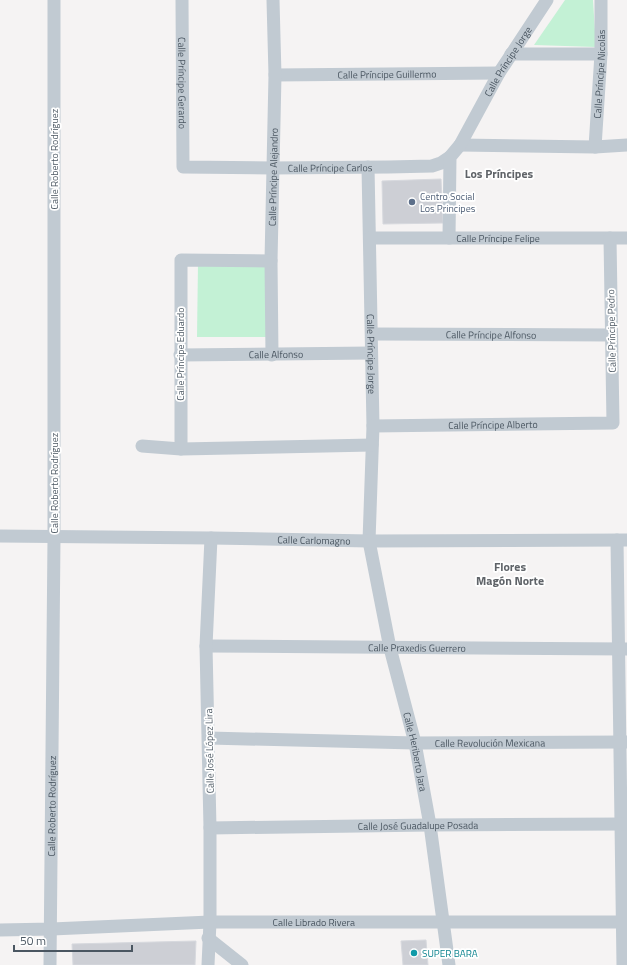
<svg xmlns="http://www.w3.org/2000/svg" width="627" height="965" font-family="'Titillium Web',sans-serif">
<rect width="100%" height="100%" fill="#f5f3f3"/>
<g fill="#c3f1d5">
<path d="M565 0H593L596 47 534 45Z"/>
<path d="M198 263 269 264V337H197Z"/>
</g>
<g fill="#cdcfd5" stroke="#d7d9de">
<path d="M441 179 443 223 383 224 382 181Z"/>
<path d="M426 940 428 965H403L401 941Z"/>
<path d="M196 941 195 965H73L72 944Z"/>
</g>
<g fill="none" stroke-linecap="round" stroke-linejoin="round">
<g stroke="#c1cad2" stroke-width="13">
<path id="s1" d="M182 0 183 167 272 168 389 167 432 166 441 163 450 157"/>
<path d="M511 54H601"/>
<path id="s2" d="M275 75 499 73"/>
<path d="M460 145 595 147 627 145"/>
<path id="s3" d="M595 147 601 54V0"/>
<path id="s4" d="M368 167 373 426 369 541 390 648 415 743 430 825 449 965"/>
<path id="s5" d="M370 238H627"/>
<path id="s6" d="M449 238 450 157 460 145 499 73 547 0"/>
<path id="s7" d="M372 334 611 335"/>
<path id="s8" d="M180 355 371 353"/>
<path id="s9" d="M272 355 271 261 275 75 273 0"/>
<path id="s10" d="M373 426 613 423 610 238"/>
<path d="M142 446 181 449 372 445"/>
<path d="M181 449V260L271 261"/>
<path id="s11" d="M0 536 211 538 369 541 627 540"/>
<path d="M617 540 623 965"/>
<path id="s12" d="M206 646 627 649"/>
<path id="s13" d="M209 738 415 743 627 742"/>
<path id="s14" d="M210 828 430 825 627 824"/>
<path id="s15" d="M0 930 52 929 210 922H627"/>
<path d="M208 938 242 965"/>
<path id="s16" d="M50 965 54 538V0"/>
<path d="M208 965 210 922V828L206 646 211 538"/>
</g>
</g>
<circle fill="#5c6f8a" stroke="#fff" stroke-width="1.5" cx="412" cy="202" r="4"/>
<circle fill="#0f9aa8" stroke="#fff" stroke-width="1.5" cx="414" cy="953" r="4"/>
<g text-anchor="middle" stroke-width="3.5" stroke-linejoin="round" paint-order="stroke">
<g font-size="10" fill="#4a5661" stroke="#fff">
<text dy="4" stroke="none"><textPath href="#s6" startOffset="193">Calle Príncipe Jorge</textPath></text>
<text dy="4" stroke="none"><textPath href="#s2" startOffset="112">Calle Príncipe Guillermo</textPath></text>
<text dy="4" stroke="none"><textPath href="#s3" startOffset="73">Calle Príncipe Nicolás</textPath></text>
<text dy="4" stroke="none"><textPath href="#s1" startOffset="83">Calle Príncipe Gerardo</textPath></text>
<text transform="translate(54 159) rotate(-90)" y="4">Calle Roberto Rodríguez</text>
<text dy="4" stroke="none"><textPath href="#s1" startOffset="314">Calle Príncipe Carlos</textPath></text>
<text dy="4" stroke="none"><textPath href="#s9" startOffset="178">Calle Príncipe Alejandro</textPath></text>
<text dy="4" stroke="none"><textPath href="#s5" startOffset="128">Calle Príncipe Felipe</textPath></text>
<text transform="translate(611 331) rotate(-91)" y="4">Calle Príncipe Pedro</text>
<text dy="4" stroke="none"><textPath href="#s7" startOffset="119">Calle Príncipe Alfonso</textPath></text>
<text transform="translate(180 354) rotate(-90)" y="4">Calle Príncipe Eduardo</text>
<text dy="4" stroke="none"><textPath href="#s4" startOffset="187">Calle Príncipe Jorge</textPath></text>
<text dy="4" stroke="none"><textPath href="#s8" startOffset="96">Calle Alfonso</textPath></text>
<text dy="4" stroke="none"><textPath href="#s10" startOffset="120">Calle Príncipe Alberto</textPath></text>
<text transform="translate(54 483) rotate(-90)" y="4">Calle Roberto Rodríguez</text>
<text dy="4" stroke="none"><textPath href="#s11" startOffset="314">Calle Carlomagno</textPath></text>
<text dy="4" stroke="none"><textPath href="#s12" startOffset="211">Calle Praxedis Guerrero</textPath></text>
<text dy="4" stroke="none"><textPath href="#s13" startOffset="281">Calle Revolución Mexicana</textPath></text>
<text transform="translate(209 751) rotate(-91)" y="4">Calle José López Lira</text>
<text dy="4" stroke="none"><textPath href="#s4" startOffset="590">Calle Heriberto Jara</textPath></text>
<text dy="4" stroke="none"><textPath href="#s16" startOffset="159">Calle Roberto Rodríguez</textPath></text>
<text dy="4" stroke="none"><textPath href="#s14" startOffset="208">Calle José Guadalupe Posada</textPath></text>
<text dy="4" stroke="none"><textPath href="#s15" startOffset="314">Calle Librado Rivera</textPath></text>
</g>
<g font-size="10" fill="#4e5e75" stroke="#fff" text-anchor="start">
<text x="420" y="200">Centro Social<tspan x="420" dy="12">Los Principes</tspan></text>
</g>
<g font-size="10" fill="#0d838f" stroke="#fff" text-anchor="start">
<text x="422" y="957">SUPER BARA</text>
</g>
<g font-size="12" font-weight="bold" fill="#5f6368" stroke="#fff">
<text x="499" y="178">Los Príncipes</text>
<text x="510" y="571">Flores<tspan x="510" dy="14">Magón Norte</tspan></text>
</g>
</g>
<path d="M14 945v6h118v-6" fill="none" stroke="#4a5661" stroke-width="2"/>
<text x="20" y="945" font-size="12" fill="#4a5661" stroke="#ffffff" stroke-width="3" paint-order="stroke">50 m</text>
</svg>
